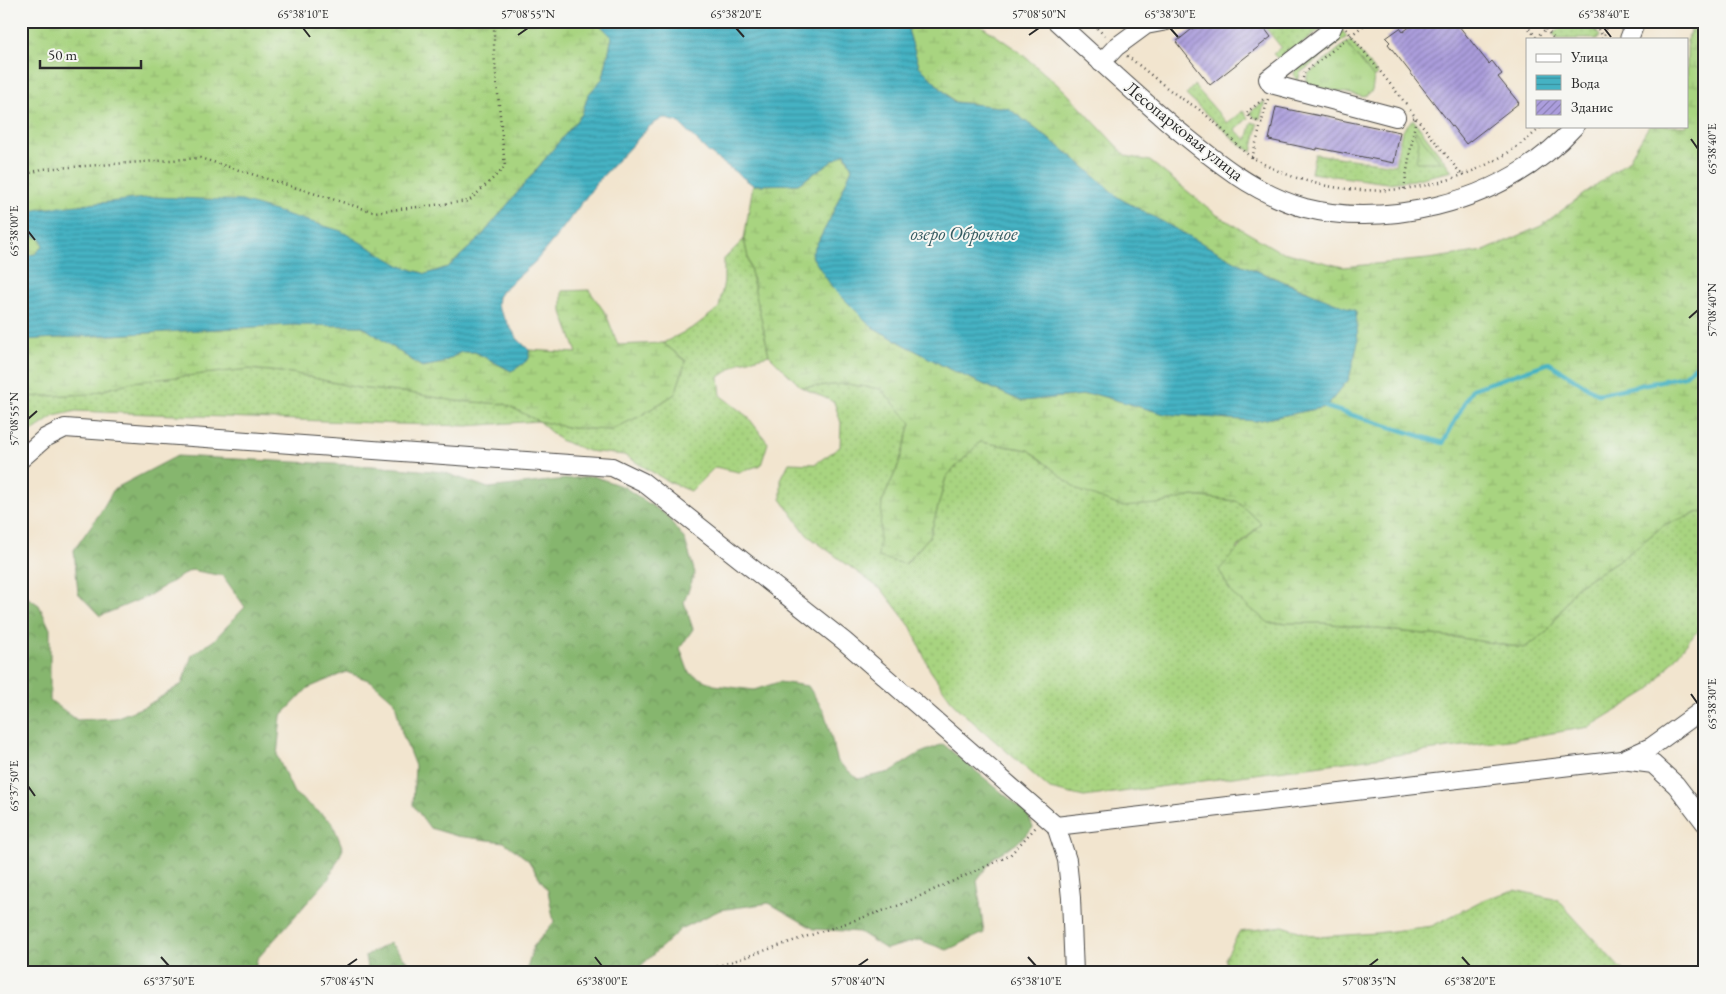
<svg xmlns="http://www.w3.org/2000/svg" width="1726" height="994" font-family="'EB Garamond',serif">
<defs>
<pattern id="grass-dots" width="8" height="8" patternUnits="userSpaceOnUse" patternTransform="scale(1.25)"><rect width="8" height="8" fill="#a8d480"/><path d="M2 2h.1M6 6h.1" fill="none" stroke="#91b66f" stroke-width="1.8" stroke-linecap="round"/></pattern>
<pattern id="forest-crowns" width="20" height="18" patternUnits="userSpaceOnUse" patternTransform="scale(1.25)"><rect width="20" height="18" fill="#86b66e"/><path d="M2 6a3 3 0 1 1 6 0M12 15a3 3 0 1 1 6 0" fill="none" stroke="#6e945b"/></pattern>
<pattern id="wetland-marsh" width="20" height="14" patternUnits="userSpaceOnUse" patternTransform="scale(1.25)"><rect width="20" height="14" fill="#a8d480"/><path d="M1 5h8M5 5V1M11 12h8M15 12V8" fill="none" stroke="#91b66f"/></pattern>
<pattern id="park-tufts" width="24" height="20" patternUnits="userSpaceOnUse" patternTransform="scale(1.25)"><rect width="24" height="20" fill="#a8d480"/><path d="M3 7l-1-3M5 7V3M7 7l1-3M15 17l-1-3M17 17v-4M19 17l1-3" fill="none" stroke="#91b66f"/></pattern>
<pattern id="water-rules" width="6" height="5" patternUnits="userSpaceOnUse" patternTransform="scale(1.25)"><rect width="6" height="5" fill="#45b2c3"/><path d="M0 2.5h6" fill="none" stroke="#3a919f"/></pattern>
<pattern id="building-hatch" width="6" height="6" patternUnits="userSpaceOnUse" patternTransform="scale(1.25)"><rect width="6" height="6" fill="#ab9ddc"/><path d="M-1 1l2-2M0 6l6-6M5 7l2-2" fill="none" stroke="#8b80b3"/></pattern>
</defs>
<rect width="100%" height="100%" fill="#f6f6f2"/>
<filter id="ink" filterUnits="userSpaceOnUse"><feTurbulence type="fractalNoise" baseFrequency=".02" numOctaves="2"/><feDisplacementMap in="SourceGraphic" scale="10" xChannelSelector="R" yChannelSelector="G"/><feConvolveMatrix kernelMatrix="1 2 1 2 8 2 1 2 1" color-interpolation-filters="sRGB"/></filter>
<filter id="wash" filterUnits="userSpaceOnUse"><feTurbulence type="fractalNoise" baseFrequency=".0096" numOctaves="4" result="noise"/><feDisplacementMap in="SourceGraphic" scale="20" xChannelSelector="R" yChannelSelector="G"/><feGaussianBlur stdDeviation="1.12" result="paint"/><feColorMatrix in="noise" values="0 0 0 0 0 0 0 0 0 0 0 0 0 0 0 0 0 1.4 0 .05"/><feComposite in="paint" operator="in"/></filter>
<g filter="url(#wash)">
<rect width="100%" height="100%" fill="#f2e5cf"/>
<g fill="url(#grass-dots)" stroke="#6a8056">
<path d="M1260 21H1275L1281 29 1291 21H1323L1322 28 1285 57 1277 58 1273 54 1281 47Z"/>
<path d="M1568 21H1588L1600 36 1598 39H1557L1553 34Z"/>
<path d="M1342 30 1347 37 1300 73 1298 82C1294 77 1293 74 1296 68Z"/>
<path d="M1350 40 1378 75 1374 78 1346 43Z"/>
<path d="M1194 85 1227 123 1243 111 1248 118 1235 130 1247 140 1252 122 1258 124 1252 152 1239 144 1186 95Z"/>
<path d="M1265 101 1260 119 1255 118 1250 112Z"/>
<path d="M1413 119 1452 171 1413 180 1388 183 1311 173 1315 154 1395 165 1402 131Z"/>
<path d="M744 239 769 355 741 362 719 377 721 396 748 417 768 443 761 465 739 472 715 467 691 491 669 482 624 455 588 451 560 440 538 421 467 426 398 424 76 411 54 416 21 439 22 397 90 394 132 382 248 369 292 373 358 388 410 393 456 401 505 404 538 421 572 428 611 430 640 416 675 394 686 361 663 343 694 327 719 308 724 281V259Z"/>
<path d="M847 384 881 389 911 423 899 464 882 502 879 557 906 564 930 536 946 477 980 442 1029 450 1078 490 1157 504 1193 496 1236 501 1261 523 1236 549 1269 623H1324L1461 638 1524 648 1547 632 1576 587 1625 556 1664 525 1705 510V624L1689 640 1650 690 1589 727 1516 739 1084 797 1050 789 956 707 930 670 911 627 883 591 807 535 781 499V479L789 463 815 464 840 447 841 423 834 402 801 387Z"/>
<path d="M1515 890 1558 900 1619 967 1628 973H1229L1225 959 1239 932 1283 926 1317 937 1376 933 1432 926 1485 899Z"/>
</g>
<g fill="url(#forest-crowns)" stroke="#58704c">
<path d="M177 456 373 466 443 472 488 488 593 476 624 487 666 515 685 540 695 573 684 602 693 629 680 648 689 673 714 685 754 690 779 682 808 686 824 711 838 762 858 779 890 772 918 754 943 744 1028 814 1033 828 1016 844 995 856 977 880 984 933 947 950 919 940 886 949 859 932 814 929 769 903 720 910 681 929 633 973H526L533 947 554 922 548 891 528 860 504 842 457 836 430 828 413 805 415 766 402 733 395 702 371 681 346 672 308 688 281 716 277 756 294 793 332 822 343 849 329 878 257 959 254 973H21V593L39 605 50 629V700L77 720 115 718 146 706 182 684 192 655 213 641 245 607 223 576 191 570 148 596 100 616 78 593 74 550 100 513 114 489Z"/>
<path d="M390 943 418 973H368L365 956Z"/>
</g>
<g fill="url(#wetland-marsh)" stroke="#6a8056">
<path d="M21 21H596L612 37 603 78 588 95 582 114 480 238 448 267 426 274 403 267 23 212 21 215Z"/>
<path d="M923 21H974L979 24 1017 50 1065 91 1126 156 1150 161 1217 215 1279 251 1343 267 1428 259 1484 251 1541 226 1628 161 1649 126H1687V40L1693 21H1705V510L1664 525 1625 556 1576 587 1547 632 1524 648 1461 638 1324 623H1269L1232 594 1219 570 1261 523 1236 501 1193 496 1157 504 1123 507 1078 490 1029 450 980 442 946 477 930 536 905 564 878 557 882 502 899 464 911 423 881 389 847 384 801 387 769 355 744 239 753 185 798 184 844 153 852 168 831 217 811 256 872 327 949 369 1021 401 1094 394 1165 414 1256 421 1326 407 1349 379 1308 291 1242 265 1119 198 1074 158 1008 108 955 102 919 66 908 30Z"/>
<path d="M21 226 25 232 41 239 43 246 35 254 21 256Z"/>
<path d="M589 290 606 314 618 345 663 343 686 361 675 394 640 416 611 430 572 428 538 421 505 404 456 401 410 393 358 388 292 373 249 369 132 382 90 394 21 397V340L290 325 362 326 422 367 442 363 461 352H475L511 371 528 359 529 350 577 353 562 312V291Z"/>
</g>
<g fill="url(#park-tufts)" stroke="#6a8056">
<path d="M1346 43 1374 78 1372 91 1364 97 1305 84 1308 74Z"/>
<path d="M1415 130 1441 162H1416L1419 141 1415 135Z"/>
</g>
<path fill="url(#water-rules)" stroke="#386e77" d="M596 21H923L908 30 919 66 954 102 1008 108 1074 158 1119 198 1242 265 1356 311 1358 342 1349 379 1326 407 1256 421 1165 414 1094 394 1021 401 949 369 872 327 832 287 811 255 831 217 852 168 845 153 798 184 753 185 708 152 678 122 663 118 650 126 598 181 560 232 535 262 502 291 498 297 497 306 517 338 529 350V359L517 368 511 371 475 352H461L442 363 422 367 362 326 290 325 21 340V256L35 254 43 246 41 239C28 233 17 229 23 213L40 209 156 197 242 201 341 231 403 267 426 274 448 267 480 238 582 114 588 95 603 78 612 37Z"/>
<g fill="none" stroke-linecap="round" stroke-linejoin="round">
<path stroke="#45b2c3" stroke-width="4.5" d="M1326 407 1443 443 1472 389 1549 363 1598 394 1684 376 1705 358"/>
</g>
<g id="blocks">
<g fill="url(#building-hatch)">
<path d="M1202 21H1259L1271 37 1210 85 1176 42Z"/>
<path d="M1417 21H1455L1489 64 1492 61 1502 74 1498 77 1519 103 1466 144 1388 44 1390 42 1386 38 1400 28 1403 32Z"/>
<path d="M1276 107 1400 132 1394 163 1317 148V150L1269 140Z"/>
</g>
</g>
</g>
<g filter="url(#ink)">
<use href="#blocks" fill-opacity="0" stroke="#494744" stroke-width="1"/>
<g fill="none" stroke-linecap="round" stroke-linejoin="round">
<g stroke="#494744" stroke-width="20">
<g id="minor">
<path d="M1056 21C1095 57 1134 93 1174 127 1214 160 1255 194 1305 208 1348 219 1394 216 1436 206 1490 193 1538 167 1575 126"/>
<path d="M1335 21 1331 30 1268 79 1271 84 1396 117"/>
<path d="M1629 39 1636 21"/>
<path d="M1101 63 1116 47 1146 25 1167 21"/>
<path d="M21 459 45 438 65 428 612 467 643 482 844 641 1056 826 1067 860 1071 898 1074 973"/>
<path d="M1622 760 1651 747 1705 708"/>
<path d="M1056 826 1622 760 1653 764 1676 785 1705 823"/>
</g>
</g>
<g stroke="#494744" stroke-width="2.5" stroke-dasharray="1 4" stroke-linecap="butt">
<path d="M1090 21 1106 37"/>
<path d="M1523 21 1536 37 1556 21"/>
<path d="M1592 21 1603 36"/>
<path d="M1346 29 1407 105"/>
<path d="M1546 29 1554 39"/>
<path d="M1602 39 1610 21"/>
<path d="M1127 56C1146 70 1164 87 1184 100 1188 103 1193 105 1197 108 1203 112 1209 118 1214 122 1228 133 1238 149 1253 158 1342 211 1467 198 1542 126"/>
<path d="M1303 78 1304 73 1369 21"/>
<path d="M1410 110 1462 175"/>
<path d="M1262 123 1252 119 1246 113 1266 97"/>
<path d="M1252 158 1268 99"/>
<path d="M21 176 42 169 200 158 374 212 469 201 505 167 494 53V21"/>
<path d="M1404 189 1416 117 1410 119"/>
<path d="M698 973 900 905 1009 856 1036 827"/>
</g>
<use href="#minor" stroke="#fff" stroke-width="18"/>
</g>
</g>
<path fill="none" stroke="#2b2b2b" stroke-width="2" d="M303 28 310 37M736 28 744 37M1170 28 1178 37M1604 28 1611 37M518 35 528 28M1029 35 1039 28M1691 139 1698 149M28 231 35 240M1689 318 1698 310M28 419 37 411M1691 694 1698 704M28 786 35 796M161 957 169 966M595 957 602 966M1028 957 1036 966M1462 957 1470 966M347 966 357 959M858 966 868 959M1369 966 1378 959"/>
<g text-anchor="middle" stroke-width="4" stroke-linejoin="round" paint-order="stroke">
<g font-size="18" fill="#2b2b2b" stroke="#f6f6f2">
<text transform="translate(1184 131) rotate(39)" y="6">Лесопарковая улица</text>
</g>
<g font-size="19" font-style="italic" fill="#345a60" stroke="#f6f6f2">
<text x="964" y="240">озеро Оброчное</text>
</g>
</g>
<rect width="1726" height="994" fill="none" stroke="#f6f6f2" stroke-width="55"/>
<rect x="1526" y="38" width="162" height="90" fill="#f6f6f2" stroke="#a5a5a2"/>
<rect x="1536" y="54" width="25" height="8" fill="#ffffff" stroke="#a5a5a2"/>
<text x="1571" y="62" font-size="15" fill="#2b2b2b">Улица</text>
<rect x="1536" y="75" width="25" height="15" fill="url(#water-rules)" stroke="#a5a5a2"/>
<text x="1571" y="88" font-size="15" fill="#2b2b2b">Вода</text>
<rect x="1536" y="100" width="25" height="15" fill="url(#building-hatch)" stroke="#a5a5a2"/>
<text x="1571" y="112" font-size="15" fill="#2b2b2b">Здание</text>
<path d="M40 60v8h101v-8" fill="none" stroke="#2b2b2b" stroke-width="2.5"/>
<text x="48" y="60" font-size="15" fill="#2b2b2b" stroke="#f6f6f2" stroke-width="4" paint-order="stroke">50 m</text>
<rect x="28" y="28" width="1670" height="938" fill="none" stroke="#2b2b2b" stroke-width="2"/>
<g font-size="12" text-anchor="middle" fill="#2b2b2b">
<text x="303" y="18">65°38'10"E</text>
<text x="528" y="18">57°08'55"N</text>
<text x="736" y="18">65°38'20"E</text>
<text x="1039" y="18">57°08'50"N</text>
<text x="1170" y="18">65°38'30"E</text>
<text x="1604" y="18">65°38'40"E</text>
<text transform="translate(1712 149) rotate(-90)" y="4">65°38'40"E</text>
<text transform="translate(14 231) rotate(-90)" y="4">65°38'00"E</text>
<text transform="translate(1712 310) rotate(-90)" y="4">57°08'40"N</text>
<text transform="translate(14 419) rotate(-90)" y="4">57°08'55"N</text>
<text transform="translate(1712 704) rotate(-90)" y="4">65°38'30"E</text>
<text transform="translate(14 786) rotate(-90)" y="4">65°37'50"E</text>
<text x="169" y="985">65°37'50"E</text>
<text x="347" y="985">57°08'45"N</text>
<text x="602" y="985">65°38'00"E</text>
<text x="858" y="985">57°08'40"N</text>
<text x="1036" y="985">65°38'10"E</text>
<text x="1369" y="985">57°08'35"N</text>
<text x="1470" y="985">65°38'20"E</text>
</g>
</svg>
